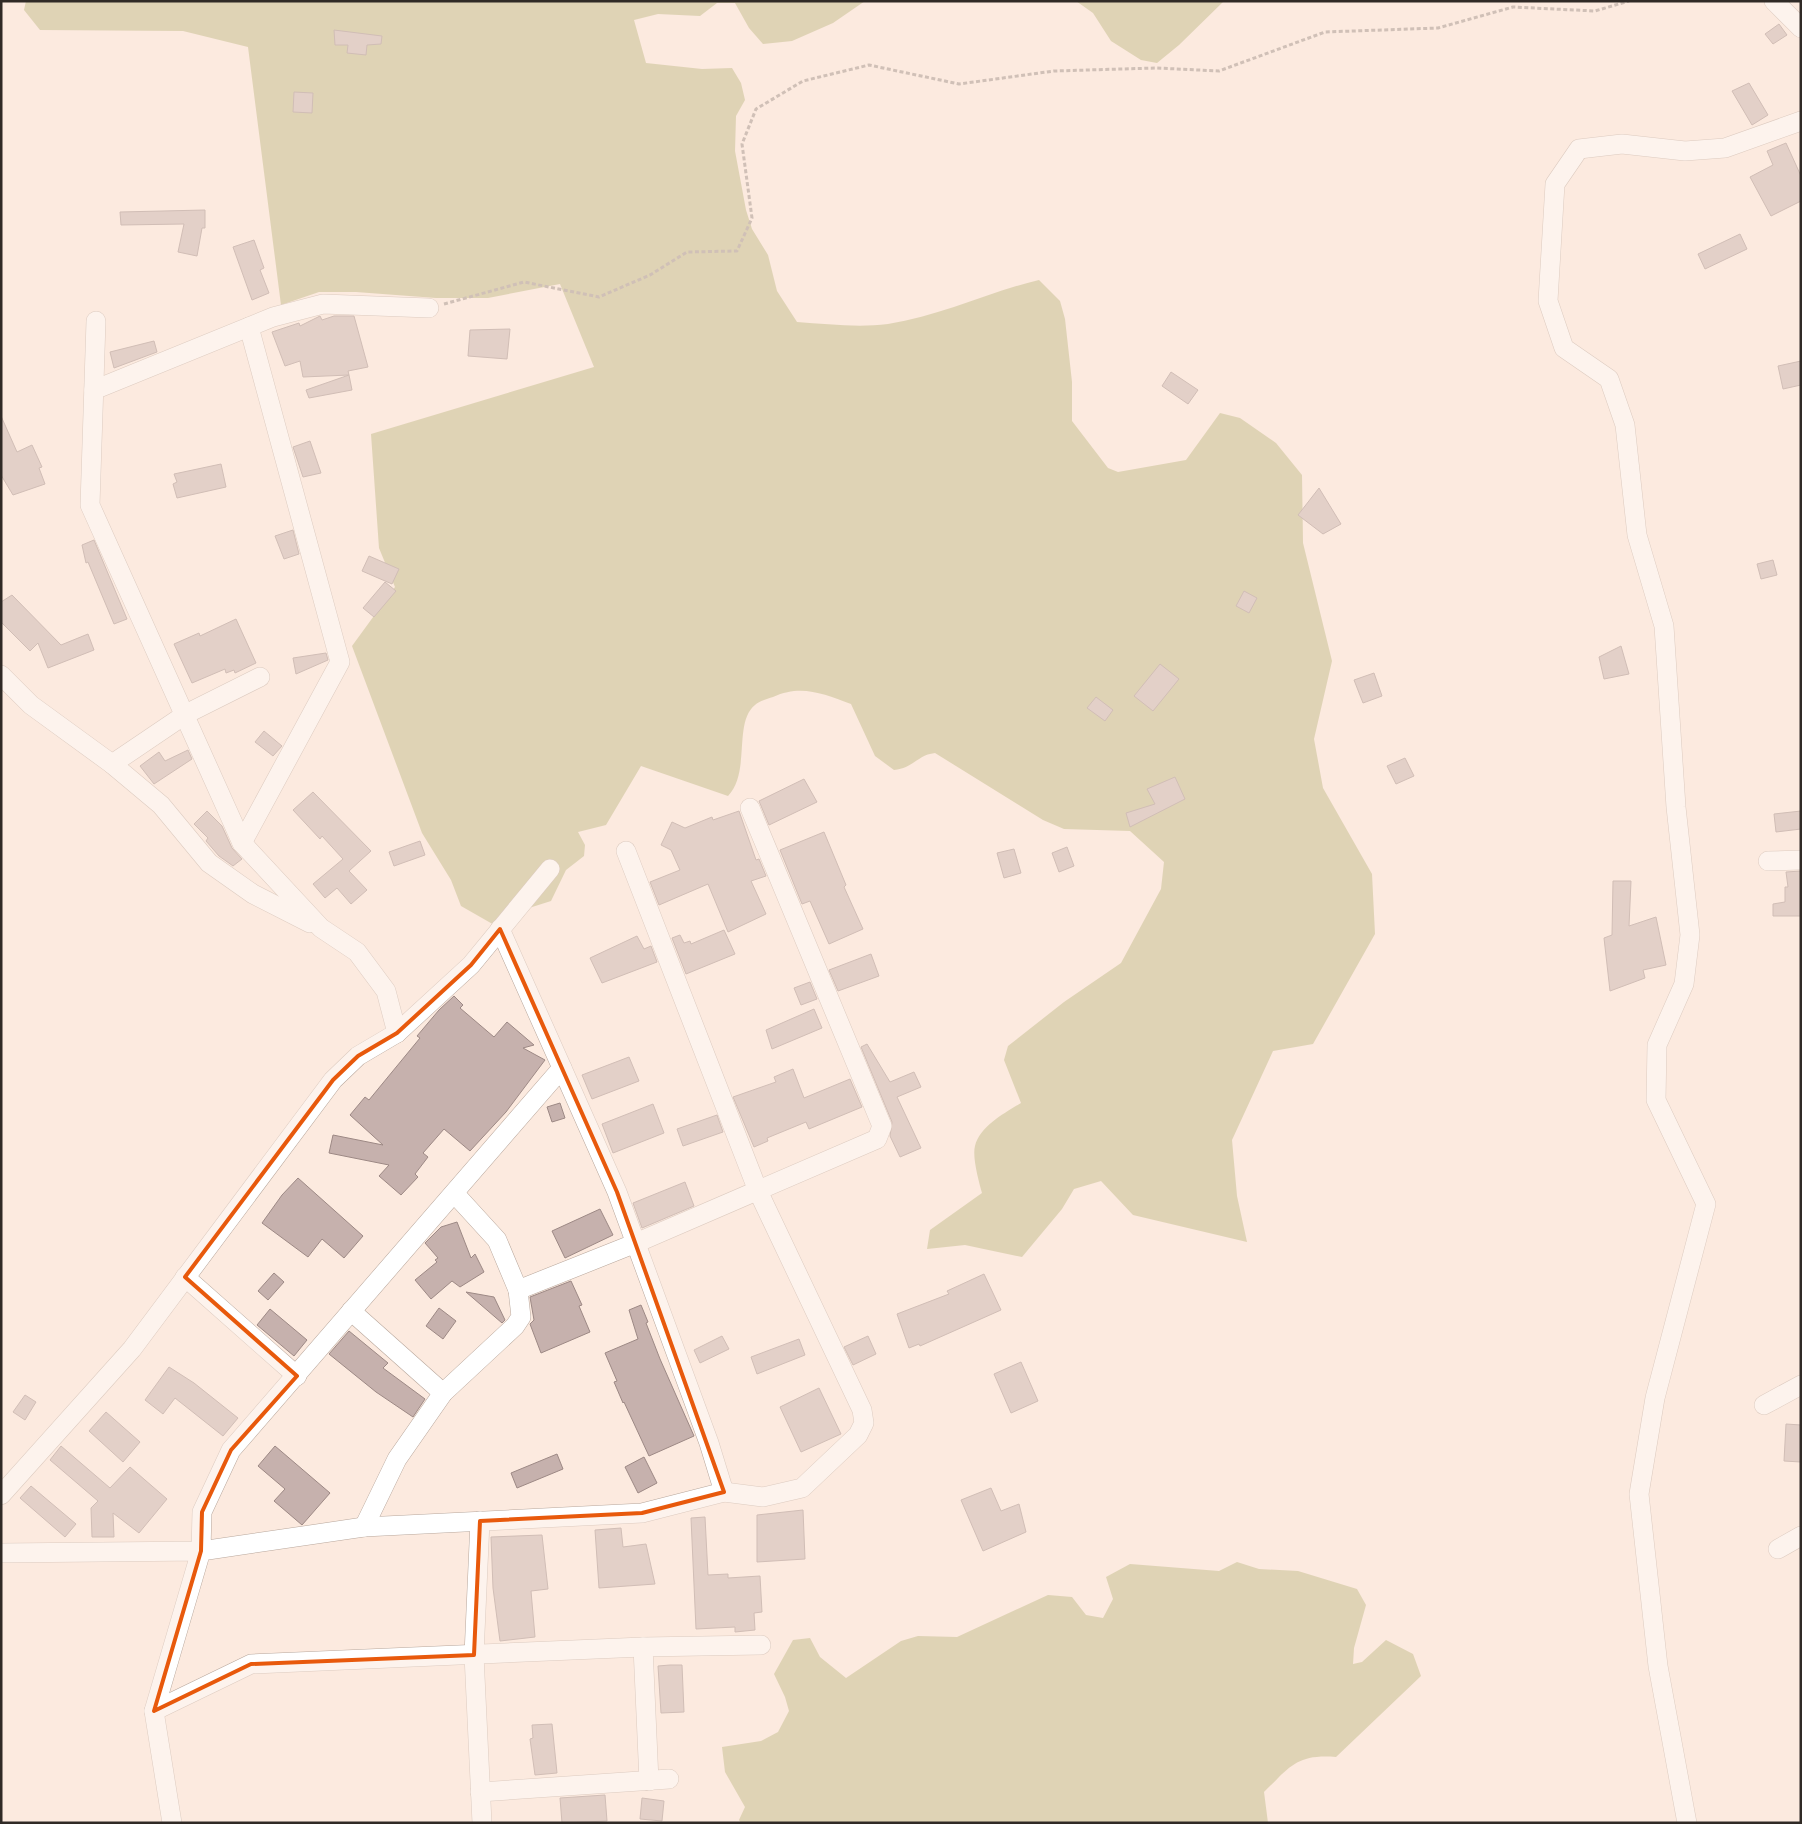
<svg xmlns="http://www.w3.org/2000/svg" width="1802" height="1824" font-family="'DM Sans',sans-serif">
<rect width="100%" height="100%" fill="#fceadf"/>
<g fill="#bdb883">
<path d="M26 1H865L833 23 792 41 763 44 749 28 735 3H717L700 16 658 14 634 20 646 63 702 69 732 68 741 83 745 100 736 116 735 151 746 210 752 229 768 255 777 291 797 322C827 324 858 328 888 324 941 316 988 292 1039 280L1060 301 1065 319 1072 382V421L1108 468 1118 472 1186 460 1220 413 1240 418 1276 443 1302 475 1303 543 1332 661 1314 739 1323 788 1372 874 1375 934 1313 1044 1273 1051 1232 1140 1237 1196 1247 1242 1133 1215 1101 1181 1074 1189 1062 1209 1022 1257 965 1245 927 1249 930 1230 982 1193C979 1182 972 1157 975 1146 980 1126 1005 1113 1021 1103L1004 1060 1008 1046 1064 1002 1121 963 1161 889 1164 862 1130 831 1064 829 1043 820 935 753C917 755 914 768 894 770L875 756 851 704C823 694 802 684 773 697 767 699 759 701 755 705 733 723 751 772 728 796L641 766 606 825 578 832 585 845 584 856 566 870 551 901 510 914 496 926 461 906 451 880 422 833 352 646 395 587 379 548 371 434 594 367 560 284 488 298H436L356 292H319L281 305 248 47 183 31 40 30 24 10Z"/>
<path d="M1076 1H1224L1179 45 1157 63 1141 60 1111 41 1093 13Z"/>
<path d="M1237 1562 1259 1569 1298 1571 1357 1589 1366 1605 1354 1648 1353 1664 1362 1662 1386 1640 1413 1654 1421 1676 1336 1757C1296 1754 1290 1767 1264 1792L1268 1823H741L739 1820 745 1807 725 1772 722 1747 761 1741 778 1732 789 1711 785 1697 774 1674 793 1640 810 1638 820 1657 846 1678 901 1641 918 1636 957 1637 1048 1595 1072 1597 1086 1615 1103 1618 1113 1599 1106 1577 1130 1564 1219 1571Z"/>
</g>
<g fill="#c6b1ad" stroke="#9d8985">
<path d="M1779 24 1787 35 1773 44 1765 34Z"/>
<path d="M334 30 382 36 381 44 367 45 366 55 347 53 348 45H335Z"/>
<path d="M1749 83 1768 115 1752 125 1732 91Z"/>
<path d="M294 92 313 93 312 113 293 112Z"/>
<path d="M1786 143 1801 176V201L1771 216 1750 177 1773 165 1767 151Z"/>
<path d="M205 210V228H202L197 256 178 252 184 224 121 225 120 212Z"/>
<path d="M1740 234 1747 249 1705 269 1698 254Z"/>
<path d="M254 240 264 268 260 270 269 293 252 300 233 247Z"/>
<path d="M320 316 322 320 334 316H354L368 367 348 371 349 375 303 377 300 361 285 366 272 332 299 323 300 326Z"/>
<path d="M510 329 507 359 468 356 470 330Z"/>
<path d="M154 341 157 352 114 368 110 352Z"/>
<path d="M1801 361V385L1783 389 1778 366Z"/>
<path d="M1171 372 1198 390 1188 404 1162 386Z"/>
<path d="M349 375 352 390 309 398 306 390Z"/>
<path d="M1 416 17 452 32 445 42 467 39 468 45 484 13 495 1 475Z"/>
<path d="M310 441 321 473 303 477 293 447Z"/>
<path d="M221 464 226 487 177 498 173 484 177 482 174 474Z"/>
<path d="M1319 488 1341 524 1323 534 1298 515Z"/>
<path d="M293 530 299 554 284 559 275 536Z"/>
<path d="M94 540 127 619 114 624 88 562 86 563 82 545Z"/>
<path d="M369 556 399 569 392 584 362 571Z"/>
<path d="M1773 560 1777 575 1761 579 1757 564Z"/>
<path d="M385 582 396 591 374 617 363 608Z"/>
<path d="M1244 591 1257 598 1249 613 1236 606Z"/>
<path d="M12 595 61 645 88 634 94 650 48 668 38 643 30 651 1 622V602Z"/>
<path d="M236 619 256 663 235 673 234 670 226 673 225 669 192 683 174 644 199 633 200 636Z"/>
<path d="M1621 646 1629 674 1604 679 1599 657Z"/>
<path d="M326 653 328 660 296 674 293 658Z"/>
<path d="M1160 664 1179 679 1153 711 1134 696Z"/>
<path d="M1374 673 1382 696 1363 703 1354 680Z"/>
<path d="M1096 697 1113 710 1105 721 1087 708Z"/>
<path d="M264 731 282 746 273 756 255 742Z"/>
<path d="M188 750 192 759 154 784 140 766 159 752 165 761Z"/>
<path d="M1405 758 1414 776 1396 784 1387 766Z"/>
<path d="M1175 777 1185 799 1130 827 1126 813 1155 804 1147 789Z"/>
<path d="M804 779 817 802 769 825 759 801Z"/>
<path d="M313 792 371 851 349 871 367 890 351 904 337 888 325 898 313 884 343 859 322 836 320 839 293 810Z"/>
<path d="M207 811 222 826 232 848 242 859 233 866 219 856 206 841 208 838 194 824Z"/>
<path d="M739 811 756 860 759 859 766 876 751 881 766 914 728 932 708 884 659 905 650 882 680 870 671 850 661 845 672 822 685 828 712 817 713 820Z"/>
<path d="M1801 811V829L1776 832 1774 814Z"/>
<path d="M824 832 846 885 844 887 863 929 829 944 810 901 802 904 780 850Z"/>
<path d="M420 841 425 855 394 866 389 852Z"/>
<path d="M1067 847 1074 866 1059 872 1052 853Z"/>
<path d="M1014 849 1021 873 1004 878 997 853Z"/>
<path d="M1801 871V916H1773V904L1785 902V887H1788L1786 872Z"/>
<path d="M1613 881H1631L1629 926 1656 917 1666 965 1643 970 1645 978 1610 991 1604 938 1612 935Z"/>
<path d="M724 930 735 954 686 974 672 938 680 935 684 943 690 941 691 944Z"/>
<path d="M637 936 644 949 651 946 657 962 602 983 590 958Z"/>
<path d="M871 954 879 976 838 991 829 970Z"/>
<path d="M810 982 817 999 801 1005 794 988Z"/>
<path d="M454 996 463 1005 460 1008 494 1037 507 1022 534 1045 523 1048 545 1060 506 1112 470 1151 444 1129 423 1153 428 1157 415 1174 418 1177 401 1195 379 1176 389 1165 329 1153 333 1135 383 1145 350 1115 365 1097 369 1100 420 1038 417 1036 439 1010Z"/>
<path d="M814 1009 822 1028 772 1049 766 1030Z"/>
<path d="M867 1044 890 1082 914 1072 921 1087 897 1097 921 1148 900 1157 890 1136 892 1122 861 1047Z"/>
<path d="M629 1057 639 1081 592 1099 582 1075Z"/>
<path d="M793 1069 804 1098 850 1079 862 1107 809 1129 806 1122 767 1138 768 1141 754 1147 733 1097 776 1082 774 1077Z"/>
<path d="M560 1103 565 1118 552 1122 547 1107Z"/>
<path d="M653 1104 664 1133 613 1153 602 1124Z"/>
<path d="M717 1115 723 1132 683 1146 677 1129Z"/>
<path d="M298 1178 363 1236 344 1258 322 1239 308 1257 262 1223 282 1195Z"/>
<path d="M685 1182 694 1206 642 1228 633 1203Z"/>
<path d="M600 1209 613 1235 565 1258 552 1231Z"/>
<path d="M457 1222 471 1258 475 1254 484 1272 460 1287 452 1281 431 1299 415 1280 437 1262 435 1260 438 1258 425 1243 441 1227Z"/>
<path d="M274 1273 284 1282 268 1300 258 1291Z"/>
<path d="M984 1274 1001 1310 920 1346 919 1344 909 1348 897 1314 949 1294 947 1291Z"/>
<path d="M571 1281 582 1305 579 1306 590 1332 541 1353 530 1324 534 1320 530 1297Z"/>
<path d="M466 1292 494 1297 505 1320 502 1323Z"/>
<path d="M641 1305 648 1322 646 1323 660 1359 694 1436 649 1456 624 1402 623 1403 614 1382 617 1381 605 1353 638 1339 629 1310Z"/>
<path d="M439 1308 456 1321 443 1339 426 1326Z"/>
<path d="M270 1309 307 1340 294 1356 257 1325Z"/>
<path d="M349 1331 388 1363 383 1368 425 1399 413 1417 376 1392 329 1354Z"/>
<path d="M722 1336 729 1349 700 1363 694 1350Z"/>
<path d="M868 1336 876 1354 853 1365 844 1347Z"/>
<path d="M799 1339 805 1355 757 1374 751 1357Z"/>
<path d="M1021 1362 1038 1401 1011 1413 994 1374Z"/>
<path d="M169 1367 194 1383 238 1418 223 1436 175 1398 163 1414 145 1400Z"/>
<path d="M819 1388 841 1434 801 1452 780 1407Z"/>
<path d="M25 1395 36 1402 25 1420 13 1412Z"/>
<path d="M106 1412 140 1442 123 1462 89 1431Z"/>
<path d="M1786 1424 1801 1425V1462L1784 1461Z"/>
<path d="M61 1446 110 1488 130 1467 167 1499 139 1533 113 1513 114 1537H92L91 1508 98 1501 50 1460Z"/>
<path d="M275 1446 330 1493 302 1525 274 1501 285 1489 258 1466Z"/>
<path d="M557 1454 563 1469 517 1488 511 1473Z"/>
<path d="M644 1457 657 1483 638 1493 625 1467Z"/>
<path d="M31 1486 76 1524 65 1537 20 1498Z"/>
<path d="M991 1488 1001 1511 1019 1504 1026 1532 983 1551 961 1500Z"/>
<path d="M803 1510 805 1559 757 1562V1515Z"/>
<path d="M705 1517 708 1575 728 1574V1578L760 1576 762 1612 754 1613 755 1630 735 1632V1627L696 1629 691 1518Z"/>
<path d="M621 1528 623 1547 646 1544 655 1584 599 1588 595 1530Z"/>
<path d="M542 1535 548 1589 531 1591 535 1637 500 1641 493 1588 491 1537Z"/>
<path d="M670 1665H682L684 1712 661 1713 658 1666Z"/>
<path d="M552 1724 557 1773 535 1775 530 1739 533 1738 532 1725Z"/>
<path d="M605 1795 607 1821 562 1823 560 1798Z"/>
<path d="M642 1798 664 1801 662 1821 640 1819Z"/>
</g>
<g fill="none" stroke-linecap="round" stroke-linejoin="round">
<g stroke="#b8a79c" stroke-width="20">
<g id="minor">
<path d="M1774 1 1801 28"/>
<path d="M96 321 90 505 242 843 321 928 357 952 386 991 397 1033"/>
<path d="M94 390 273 317 323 304 429 308"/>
<path d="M1 675 31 705 112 764 161 805 209 863 253 894 310 923"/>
<path d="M112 764 186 714 260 677"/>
<path d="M242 843 340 662 249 327"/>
<path d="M626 851 758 1191 862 1410 864 1423 858 1435 802 1488 763 1497 724 1492"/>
<path d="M1768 861 1801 860"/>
<path d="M500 929 562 1068"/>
<path d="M455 1194 497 1240 518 1290 636 1243 877 1139 882 1126 750 808"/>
<path d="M185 1277 297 1376"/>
<path d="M351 1311 443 1393"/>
<path d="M1764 1405 1801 1385"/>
<path d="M1 1495 132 1349 333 1080 358 1056 397 1033 471 965 550 869"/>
<path d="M480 1521 474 1655 482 1823"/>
<path d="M364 1527 397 1459 443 1393 515 1326 521 1317 518 1290"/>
<path d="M1778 1549 1801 1536"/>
<path d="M1 1553 201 1551 364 1527 642 1513 724 1492 709 1443 617 1192 562 1068 231 1450 202 1512 201 1551 154 1711 172 1823"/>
<path d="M643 1647 649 1781"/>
<path d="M154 1711 251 1664 643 1647 761 1645"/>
<path d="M480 1792 669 1779"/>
<path d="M1687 1823 1658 1666 1639 1494 1655 1398 1706 1204 1656 1100 1657 1045 1684 984 1690 935 1676 807 1664 626 1637 535 1625 425 1609 379 1564 348 1548 301 1555 184 1579 149 1622 144 1685 151 1725 148 1801 121"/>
</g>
</g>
<path stroke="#9b8f87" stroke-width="3" stroke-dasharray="4 2.5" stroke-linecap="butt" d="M444 304 524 282 599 297 650 275 687 252 737 251 752 218 742 144 756 109 803 81 869 65 959 84 1054 71 1156 68 1219 71 1325 32 1438 28 1513 7 1595 11 1629 1"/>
<use href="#minor" stroke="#fff" stroke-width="19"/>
</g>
<path d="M0 0H1802V1824H0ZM500 929 617 1192 724 1492 642 1513 480 1521 474 1655 251 1664 154 1711 201 1551 202 1512 231 1450 297 1376 185 1277 333 1080 358 1056 397 1033 471 965Z" fill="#fceadf" fill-opacity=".55" fill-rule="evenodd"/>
<path fill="none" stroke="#e8590c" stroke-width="4" stroke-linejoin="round" d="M500 929 617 1192 724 1492 642 1513 480 1521 474 1655 251 1664 154 1711 201 1551 202 1512 231 1450 297 1376 185 1277 333 1080 358 1056 397 1033 471 965Z"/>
<rect width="1802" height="1824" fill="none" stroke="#302a26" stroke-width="5"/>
</svg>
